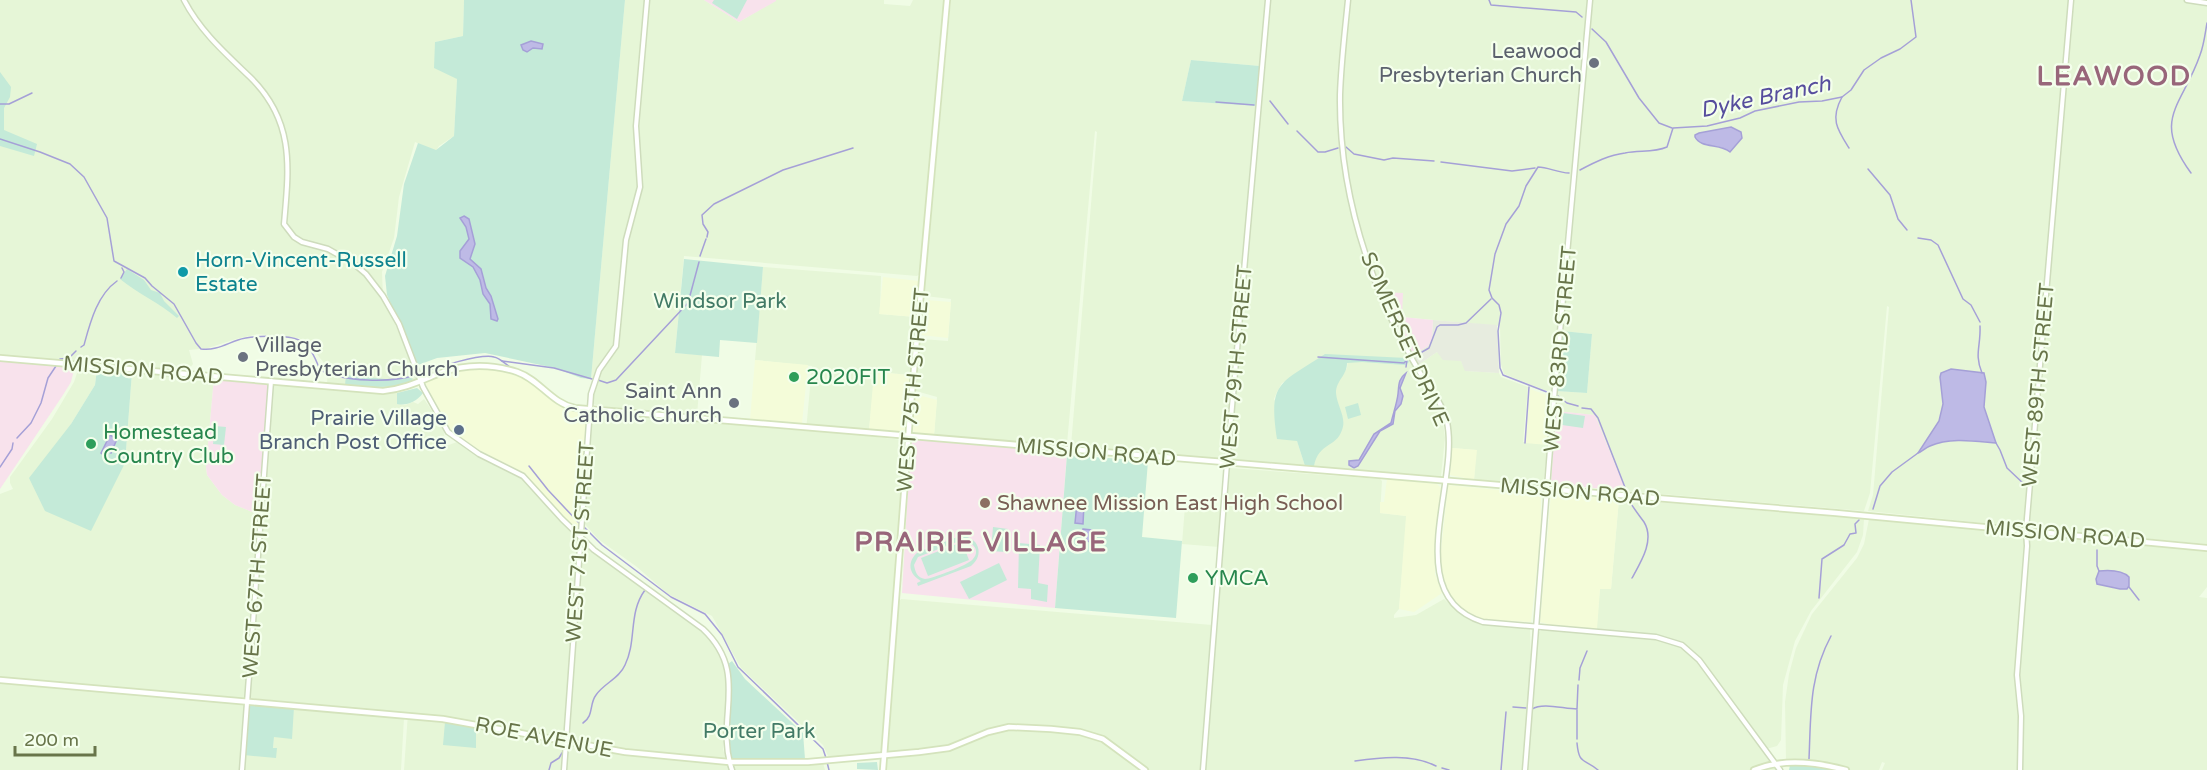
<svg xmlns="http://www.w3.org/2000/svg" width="2207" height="770" font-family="'Varela Round',sans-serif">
<rect width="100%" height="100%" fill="#f0fce5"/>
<g fill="#e6f6d7">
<path d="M0 0H464L463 36 435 42 457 79 454 136 439 146 436 151 415 142 399 197 394 238 382 272 383 297 406 349 416 378 415 382 381 389 327 384 328 368 316 353 299 338 258 334 236 339 208 348 189 350 193 364 187 372 0 356Z"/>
<path d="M625 0H704L739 22 776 0H884V4L910 6 913 0H946L920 274 917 276 684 256 675 353 702 355 697 415 612 408 592 404 596 379H591Z"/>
<path d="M951 0H2207V544L2033 528 2029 524 2066 76H2063L2028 493 2024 523 2021 527 1868 511 1873 495 1889 307 1887 306 1870 493 1864 511 1626 491 1595 415 1556 411V391L1587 393 1592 334 1562 331 1576 173 1572 174 1552 393 1504 374 1501 364 1500 326 1401 317 1378 292 1408 358 1442 415 1445 438 1441 476 1313 467 1334 388 1347 368 1348 356 1282 383 1277 392 1274 399 1297 441 1305 466 1230 459 1265 52 1260 66 1191 60 1182 101 1257 106 1225 458 1222 459 1071 446 1097 132 1095 131 1067 444 1065 446 934 436 937 397 916 391 920 341 921 339 948 341 951 299 925 296 924 295Z"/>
<path d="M763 267 881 276 880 314 916 317 911 375 875 372 869 430V436L902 440 904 441 905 448 881 750 877 753 829 758 823 745 741 668 712 616 668 594 637 567 598 539 585 524 591 415 594 412 806 431 812 366 755 360Z"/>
<path d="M1437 352 1461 361 1466 371 1499 373 1501 377 1528 387 1523 442 1548 445 1543 485 1474 480 1476 450 1452 448 1451 428 1448 416 1418 365Z"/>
<path d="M79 367 97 369 95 385 71 424 125 463 132 372 214 377 206 467 207 475 222 495 235 505 260 515 245 698 0 678V494L13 489 10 483V477L52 419 74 382Z"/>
<path d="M273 385 397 393V404L405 405 413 402 418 404 424 399 443 427 446 446 457 442 481 458 518 476 532 488 552 512 578 538 561 770H404L408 713 249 698Z"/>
<path d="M1230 468 1380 479 1382 481 1380 513 1407 516 1399 609 1394 615V618L1416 615 1444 599 1464 617 1479 624 1530 629 1531 663 1522 770H1205L1226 495Z"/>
<path d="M1619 499 1864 519 1863 535 1857 552 1811 611 1795 641 1783 685 1781 740 1777 746 1762 750 1777 770H1526L1539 632 1542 630 1596 634 1600 588 1611 589Z"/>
<path d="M1185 506 1222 509 1219 547 1182 544Z"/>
<path d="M1869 519 2207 551V587L2199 597 2207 598V770H1882L1885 763 1882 762 1879 770H1850L1838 766 1786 760 1785 702 1789 674 1796 648 1812 614 1857 558 1864 544Z"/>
<path d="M583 545 692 623 715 644 723 660 728 687 723 749 727 764 823 763 825 770H566Z"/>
<path d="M901 599 1212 625 1202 770H886L899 602Z"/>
<path d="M0 682 245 704 240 770H0Z"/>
<path d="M294 707 404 718 401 770H243L244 755 273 748 274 737Z"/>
</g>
<g fill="#f4fcd9">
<path d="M883 277 919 281 916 317 879 314Z"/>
<path d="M926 300 951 302 948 338 921 335 923 303Z"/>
<path d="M755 360 808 365 802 423 750 420Z"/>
<path d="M479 368 494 369 519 375 536 385 558 405 567 409 587 412 578 529H575L525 475 479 450 449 430 442 419 425 382 442 374Z"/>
<path d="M874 372 911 375 904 433 869 430Z"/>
<path d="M1530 389 1552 397 1548 445 1525 443Z"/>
<path d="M918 395 937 400 934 436 916 434 912 430 915 398Z"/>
<path d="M1452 448 1477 450 1474 480 1450 475Z"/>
<path d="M1387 479 1437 484 1441 488 1435 561V574L1442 593 1414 612 1399 609 1406 516 1380 513V502H1384Z"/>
<path d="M1448 485 1541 494V534L1531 622 1492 621 1479 618 1465 611 1444 588 1441 577 1440 560Z"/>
<path d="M1551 494 1619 499 1611 589H1600L1597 629 1555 626 1540 622Z"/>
</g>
<path fill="#e7ecdf" d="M1433 320 1497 325 1499 373 1465 371 1461 361 1443 360 1437 352 1418 365 1413 355 1428 346 1432 339Z"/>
<g fill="#f8e2ec">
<path d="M704 0H776V1L739 22Z"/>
<path d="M1381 292 1403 293 1402 317 1433 320 1432 339 1428 346 1413 355Z"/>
<path d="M0 359 75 366 71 382 63 395 0 489Z"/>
<path d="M214 377 270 383 260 515 235 505 222 495 207 475 206 467Z"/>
<path d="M1556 411 1595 415 1626 491 1551 484Z"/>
<path d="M911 439 1067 453 1055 608 902 593Z"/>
</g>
<g fill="#c4ead8" fill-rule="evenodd">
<path d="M464 0H625L591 379 581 378 555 368 485 353 437 358 418 365 387 295 385 276 397 236 404 184 418 143 436 150 454 136 457 79 434 68 435 42 463 36Z"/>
<path d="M714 0H747L737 19 712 3Z"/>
<path d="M1191 60 1260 66 1257 106 1182 101Z"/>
<path d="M0 72 11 87 10 97 4 108V130L37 144 34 156 0 146Z"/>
<path d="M684 259 763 267 757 343 720 340 719 357 675 353Z"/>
<path d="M127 269 144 280 151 290 160 293 164 301 179 316 177 318C160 303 138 294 120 279Z"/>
<path d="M1562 331 1592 334 1587 393 1556 391Z"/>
<path d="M1325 354 1407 358 1409 362 1405 365 1362 362 1347 363C1347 376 1336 380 1336 393 1337 406 1347 418 1342 430 1336 448 1319 442 1314 466H1305L1297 441 1277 439C1268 381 1280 384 1325 354Z"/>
<path d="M97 369 132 372 125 463 91 531 45 511 29 478 71 424 95 385Z"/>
<path d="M346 375 395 380 412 377 413 382C390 389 368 387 345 385Z"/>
<path d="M417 388 423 393C416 402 407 406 397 404V393Z"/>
<path d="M1358 403 1361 415 1348 419 1345 407Z"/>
<path d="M1563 413 1585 416 1583 428 1562 425Z"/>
<path d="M215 426 226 427 224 445 213 444Z"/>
<path d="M1067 455 1148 461 1142 537 1182 541 1176 618 1055 608Z"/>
<path d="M993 527 1008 529 1005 552 991 551Z"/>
<path d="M960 536C979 536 985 555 971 566L918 586 917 583 921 581C908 574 907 561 918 552ZM962 540C972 541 981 550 973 559 969 565 931 579 925 579 917 578 915 571 914 565L918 557Z"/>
<path d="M962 542 969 560 928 576 921 558Z"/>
<path d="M1019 543 1040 545 1038 583 1048 585 1047 602 1031 599V589L1018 588Z"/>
<path d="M999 563 1007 580 969 599 960 582Z"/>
<path d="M732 661 745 679 803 733 805 759 730 758C726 727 736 695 728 664Z"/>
<path d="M250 703 294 707 292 739 274 737 273 748H277L276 758 244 755 248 705Z"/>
<path d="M445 722 476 726V748L443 745Z"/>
<path d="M877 762 878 770 857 769V763Z"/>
<path d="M1802 763 1846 770H1789L1790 765Z"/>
</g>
<g fill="#bebae6" stroke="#a5a0d7" stroke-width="1.5">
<path d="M531 41 543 44 542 49 533 48 527 52 523 50 521 45Z"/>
<path d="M1731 127 1741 132 1742 138 1730 152C1720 143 1701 149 1695 137V135L1699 133Z"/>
<path d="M464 216 469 219 475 244 470 259 481 269 486 288 491 296 498 319 497 321 491 319 490 304 483 294 480 280 473 267 460 258V251L469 239 466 227 460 218Z"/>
<path d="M1951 369 1984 373 1986 382 1984 407 1996 443C1974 441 1950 437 1930 446 1925 448 1922 452 1918 453L1939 421 1943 404 1940 377 1941 373Z"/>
<path d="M1406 373 1400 388 1403 396 1401 404 1395 411 1393 424 1380 431 1358 466 1354 468 1349 465V461L1359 460 1374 434 1391 423C1393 414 1397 403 1398 394 1399 385 1398 379 1406 373Z"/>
<path d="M110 435 117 439 111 453 109 452 105 456 101 453Z"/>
<path d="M1077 503 1084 504 1083 524 1075 523Z"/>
<path d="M1083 529 1092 530 1095 534 1094 542 1084 541 1082 539Z"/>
<path d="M2099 571C2109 570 2122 570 2129 577V586L2127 589H2120L2097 584 2096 579Z"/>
</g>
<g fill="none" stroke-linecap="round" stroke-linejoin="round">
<g stroke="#a5a0d7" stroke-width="1.5">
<path d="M1489 0 1491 5 1576 12 1582 17"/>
<path d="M1592 29 1606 42 1639 98 1659 123 1672 128"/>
<path d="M1842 97C1830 119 1837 129 1849 148"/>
<path d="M1270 101 1288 124"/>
<path d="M1216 102 1254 105"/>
<path d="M0 104H9L32 93"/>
<path d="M1297 131 1318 152H1325L1338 148"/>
<path d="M0 139 40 152 70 164 84 177 107 218 114 261 145 278 152 286 174 304 196 343 201 349C215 351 226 344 238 340 250 336 287 334 299 340 311 346 316 360 320 370 344 382 391 383 416 375"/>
<path d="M1346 147 1354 154 1384 160 1393 158 1434 161"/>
<path d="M1441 162 1512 171 1535 168"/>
<path d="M1868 169 1890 195 1898 219 1907 230"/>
<path d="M1580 170C1595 162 1609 155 1625 153 1640 150 1653 153 1667 147L1673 128 1707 126 1740 118 1755 111 1799 102 1822 101 1842 97 1851 90 1864 70 1881 58 1900 49 1916 37 1911 0"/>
<path d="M2191 173C2151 118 2182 107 2200 55 2204 45 2205 34 2207 23"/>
<path d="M707 237 708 232 703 224 702 215 714 204 783 170 853 148"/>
<path d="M1918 238 1931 240 1938 245 1963 299 1971 305 1980 322"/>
<path d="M700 256 706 239"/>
<path d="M121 278 124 272 122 268"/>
<path d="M1980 326C1981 346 1974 354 1982 373"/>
<path d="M81 347 84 345C90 323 97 295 117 281"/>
<path d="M1415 356 1429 348 1437 327 1440 325H1458L1466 323 1491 299"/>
<path d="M1318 357 1404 363 1407 360 1406 367"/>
<path d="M60 359 69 358 76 351"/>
<path d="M502 361 554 368 592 379"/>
<path d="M421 373C435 368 481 353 494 357 500 358 505 364 510 367"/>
<path d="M598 380 607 383 616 380 688 303 699 262"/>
<path d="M1552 394 1503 375 1500 368 1498 331 1501 313 1499 305 1492 298 1489 290 1495 254 1506 224 1519 206 1526 186 1538 167C1548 167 1558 173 1569 173"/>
<path d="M1558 396 1567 403 1578 406"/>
<path d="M1582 408 1591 409 1598 418 1626 490"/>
<path d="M17 438 31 423 41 403 48 378 56 366"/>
<path d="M1525 443 1529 387"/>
<path d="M1996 443 2000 450 2007 468 2025 485"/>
<path d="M529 466 548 490 580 524"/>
<path d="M0 467 12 449 13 443"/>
<path d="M1630 502C1634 509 1639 515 1644 522 1655 540 1641 562 1632 578"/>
<path d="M1873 509 1880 486 1892 472 1918 453"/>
<path d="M584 527 602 545 671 597 705 614 722 635 738 667 823 749 826 758"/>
<path d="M2097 550V566L2099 571"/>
<path d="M2129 587 2139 600"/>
<path d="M1819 598 1822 559 1844 545 1850 534 1856 533 1855 524 1859 520"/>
<path d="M1579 680 1580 668 1587 651"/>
<path d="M1513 707 1526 708"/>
<path d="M1532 709C1543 702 1564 709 1577 709L1578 685"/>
<path d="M1577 710V739"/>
<path d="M583 723C594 716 589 704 596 695 604 683 619 679 625 665 637 641 628 613 645 590"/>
<path d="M1577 743C1579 765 1584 758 1598 770"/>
<path d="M1809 759C1811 713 1809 677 1831 636"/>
<path d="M1355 761C1382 757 1412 754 1436 766"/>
<path d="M827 762 829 770"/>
<path d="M1442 768 1449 770"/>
<path d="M549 770 551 763 559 758 562 753"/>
<path d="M1501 770 1506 712"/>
</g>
<g stroke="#cedcbc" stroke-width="7">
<g id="tertiary">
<path d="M184 0C200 31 225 53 250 77 295 121 289 167 284 224L294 237 302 242 328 249 353 263 366 274 383 296 399 324 423 387 448 432 479 454 523 476 562 519 594 550 703 629C751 674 714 718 732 770"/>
<path d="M1348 0C1345 31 1341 63 1340 95 1339 170 1357 242 1387 310 1397 331 1407 351 1419 371 1428 387 1443 403 1447 422 1460 483 1399 596 1483 622L1656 637 1682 645 1699 660 1780 770"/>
<path d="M2187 0 2207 3"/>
<path d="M242 770 271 381"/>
<path d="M564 770 591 394 599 370 616 346 626 240 640 187 636 126 647 0"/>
<path d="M1203 770 1227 463 1268 0"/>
<path d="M1525 770 1554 398 1590 0"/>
<path d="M2020 770 2021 716 2017 675 2027 546 2026 530 2071 0"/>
</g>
</g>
<g stroke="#d4e3bc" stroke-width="8">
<g id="secondary">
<path d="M0 358 383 391C404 389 420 381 440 373 465 364 492 364 517 372 540 380 551 403 575 408L1836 513 2207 548"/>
<path d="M0 680 443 719 625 752 729 762H808L919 752 949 748 988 732 1009 727 1051 729 1080 732 1103 739 1145 770"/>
<path d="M883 770 910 415 947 0"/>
<path d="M1754 770C1783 758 1816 762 1846 770"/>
</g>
</g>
<use href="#tertiary" stroke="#fff" stroke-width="4"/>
<use href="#secondary" stroke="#fff" stroke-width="4.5"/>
</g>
<g fill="#6b7280" stroke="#f4ffec" stroke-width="2">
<circle cx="1594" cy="63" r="6"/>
<circle cx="243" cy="357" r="6"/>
<circle cx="734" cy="403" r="6"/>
</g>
<circle fill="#0f9aa8" stroke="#f4ffec" stroke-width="2" cx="183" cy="272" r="6"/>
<g fill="#2e9e5b" stroke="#f4ffec" stroke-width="2">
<circle cx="794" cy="377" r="6"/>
<circle cx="91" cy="444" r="6"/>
<circle cx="1193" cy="578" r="6"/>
</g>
<circle fill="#5c6f8a" stroke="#f4ffec" stroke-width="2" cx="459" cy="430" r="6"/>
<circle fill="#8d6e63" stroke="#f4ffec" stroke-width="2" cx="985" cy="503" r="6"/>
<g text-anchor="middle" stroke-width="4.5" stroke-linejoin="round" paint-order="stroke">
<g font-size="21" fill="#5b616d" stroke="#f4ffec" text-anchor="end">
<text x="1582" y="58">Leawood<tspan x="1582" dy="24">Presbyterian Church</tspan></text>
<text x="255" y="352" text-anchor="start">Village<tspan x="255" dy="24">Presbyterian Church</tspan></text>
<text x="722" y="398">Saint Ann<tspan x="722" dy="24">Catholic Church</tspan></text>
</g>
<g font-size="21" fill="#0d838f" stroke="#f4ffec" text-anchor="start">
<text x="195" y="267">Horn-Vincent-Russell<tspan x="195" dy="24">Estate</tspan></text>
</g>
<g font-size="21" fill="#427a66" stroke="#f4ffec">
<text x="720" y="308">Windsor Park</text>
<text x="759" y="738">Porter Park</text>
</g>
<g font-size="21" fill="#68754a" stroke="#f4ffec">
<text transform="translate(1405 339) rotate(66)" y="7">SOMERSET DRIVE</text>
<text transform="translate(1560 349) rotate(-85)" y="7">WEST 83RD STREET</text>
<text transform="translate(1236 367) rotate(-85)" y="7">WEST 79TH STREET</text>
<text transform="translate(143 370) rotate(5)" y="7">MISSION ROAD</text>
<text transform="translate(2038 385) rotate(-85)" y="7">WEST 89TH STREET</text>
<text transform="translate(913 390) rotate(-85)" y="7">WEST 75TH STREET</text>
<text transform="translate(1096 452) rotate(5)" y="7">MISSION ROAD</text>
<text transform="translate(1580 492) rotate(5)" y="7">MISSION ROAD</text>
<text transform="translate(2065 534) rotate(5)" y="7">MISSION ROAD</text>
<text transform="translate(580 542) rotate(-86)" y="7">WEST 71ST STREET</text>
<text transform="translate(257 576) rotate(-86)" y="7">WEST 67TH STREET</text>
<text transform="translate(544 737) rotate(11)" y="7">ROE AVENUE</text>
</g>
<g font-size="21" fill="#27864d" stroke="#f4ffec" text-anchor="start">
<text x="806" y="384">2020FIT</text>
<text x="103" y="439">Homestead<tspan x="103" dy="24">Country Club</tspan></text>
<text x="1205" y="585">YMCA</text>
</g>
<g font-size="21" fill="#4e5e75" stroke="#f4ffec" text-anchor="end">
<text x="447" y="425">Prairie Village<tspan x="447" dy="24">Branch Post Office</tspan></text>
</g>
<g font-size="21" fill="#785e54" stroke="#f4ffec" text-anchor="start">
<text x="997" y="510">Shawnee Mission East High School</text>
</g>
<g font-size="22" font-style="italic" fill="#564d9d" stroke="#f4ffec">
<text transform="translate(1765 96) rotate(-12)" y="8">Dyke Branch</text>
</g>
<g font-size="27" font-weight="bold" letter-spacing="1.5" fill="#98667a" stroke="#f4ffec">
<text x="2114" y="85">LEAWOOD</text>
<text x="981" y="551">PRAIRIE VILLAGE</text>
</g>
</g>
<path d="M15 746v9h80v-9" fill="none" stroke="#68754a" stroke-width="3"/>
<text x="24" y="746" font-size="18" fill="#68754a" stroke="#f4ffec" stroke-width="4.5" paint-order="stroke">200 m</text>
</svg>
